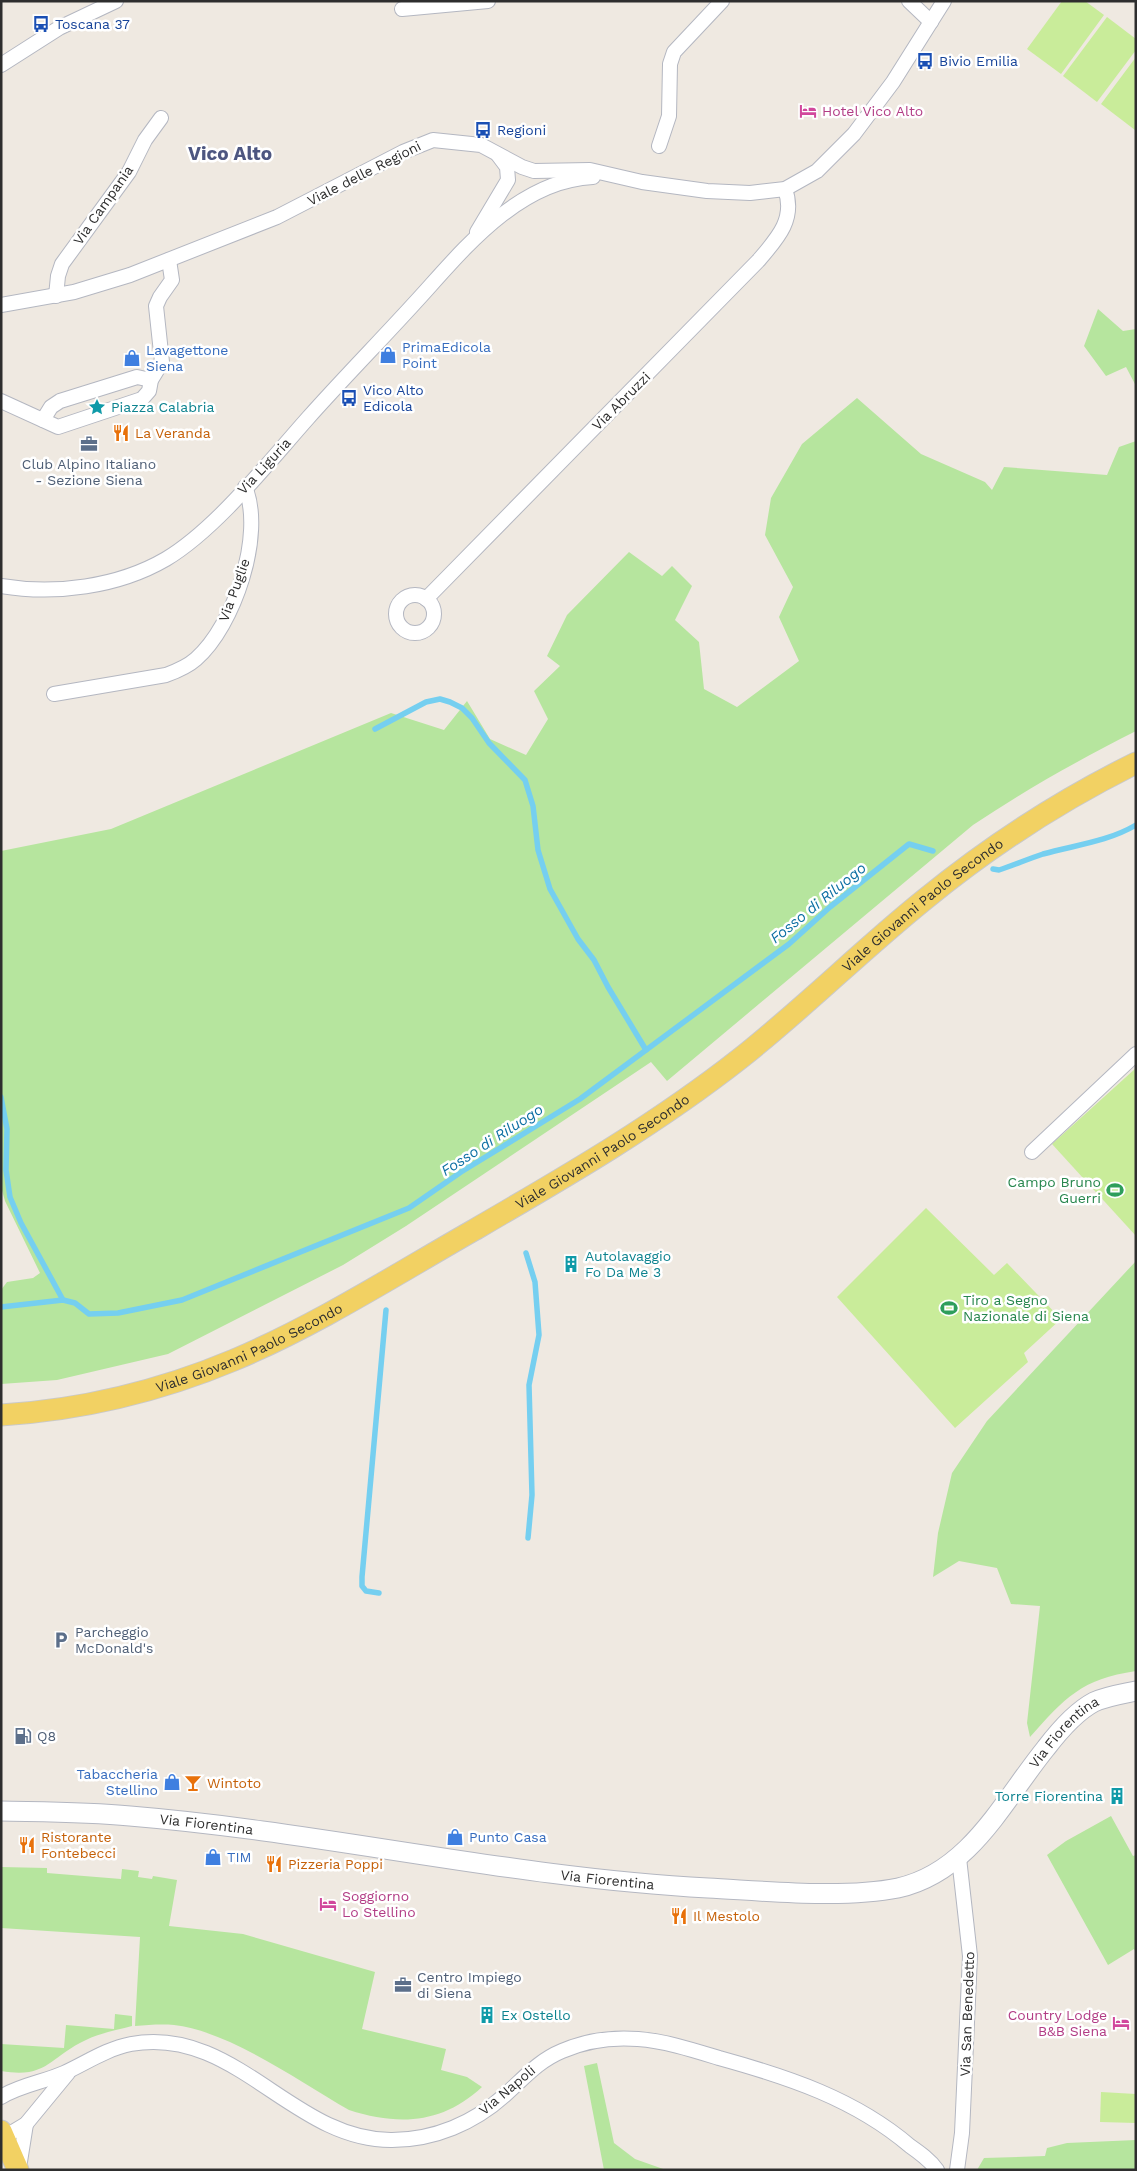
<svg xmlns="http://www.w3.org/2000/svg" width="1137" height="2171" font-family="'Work Sans',sans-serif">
<rect width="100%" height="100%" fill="#efe9e1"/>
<g fill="#b6e59e">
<path d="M1098 309 1123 331 1136 329V386L1126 367 1106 376 1084 346Z"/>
<path d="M857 398 921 454 985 482 992 490 1004 467 1107 475 1119 447 1136 441V731C1079 760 1025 790 973 825L667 1081 651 1062 406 1226 343 1265 168 1354 57 1380 1 1384V1290L7 1282 33 1278 40 1273 5 1201 1 1187V851L111 829 391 713 444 730 467 701 490 739 526 755 548 719 534 691 560 666 547 656 567 615 629 552 662 576 672 566 692 586 675 620 699 642 704 689 737 707 799 661 779 617 793 587 765 535 771 498 802 444Z"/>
<path d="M1136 1261V1671C1081 1679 1065 1698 1030 1737L1027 1723 1040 1606 1011 1604 997 1568 959 1561 933 1577 938 1533 952 1473 987 1421Z"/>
<path d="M1111 1816 1133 1856 1136 1855V1952L1134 1949 1108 1965 1047 1855 1066 1841Z"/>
<path d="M1 1867 47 1868V1873L121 1879 122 1869 139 1871 138 1877 152 1879 153 1876 177 1880 169 1926 243 1934 375 1972 362 2029 446 2049 441 2070 467 2077 482 2087C442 2124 399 2126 349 2110 300 2082 229 2031 174 2025 161 2024 148 2025 135 2026L140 1937 1 1928Z"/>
<path d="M115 2014 132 2016V2026C117 2030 100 2033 86 2040 49 2057 48 2079 1 2071V2044L64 2048 66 2025 114 2029Z"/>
<path d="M597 2063 614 2143 635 2159 666 2170H604L584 2066Z"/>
<path d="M1136 2140V2170H977L984 2158 1045 2156 1047 2148 1067 2143Z"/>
</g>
<g fill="#c9ec9a">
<path d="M1062 1H1085L1104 15 1061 74 1027 49Z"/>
<path d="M1107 17 1136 39V50L1097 102 1063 76Z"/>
<path d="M1136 57V129L1135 130 1101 104Z"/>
<path d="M1136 1068V1236L1052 1144Z"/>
<path d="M926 1208 994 1275 1007 1263 1061 1319 1024 1353 1028 1362 955 1428 837 1297Z"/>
<path d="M1101 2092 1136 2094V2123L1100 2122Z"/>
</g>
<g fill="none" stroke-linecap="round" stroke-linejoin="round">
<g stroke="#75cff0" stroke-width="5.5">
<path d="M375 729 426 702 440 699 450 702 462 708 472 718 489 743 525 780 533 806 538 850 550 889 578 939 594 960 608 987 646 1050"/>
<path d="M993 869 999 870C1014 865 1028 859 1043 854 1075 845 1107 842 1136 825"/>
<path d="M1 1097 7 1129 6 1170 10 1197 21 1223 63 1300"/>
<path d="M526 1253 535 1282 539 1335 529 1385 532 1495 528 1538"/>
<path d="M1 1307 63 1300 75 1303 89 1314 118 1313 182 1300 409 1208 461 1172 580 1099 789 944 830 907 909 844 933 851"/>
<path d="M379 1593 366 1591 362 1586V1577L386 1310"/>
</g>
<g stroke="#b4b7c1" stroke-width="16">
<g id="minor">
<path d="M909 1 931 22"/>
<path d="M402 9 488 1"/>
<path d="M1 65 59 28 116 1"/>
<path d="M659 146 669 116 670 64 674 52 722 1"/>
<path d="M477 232 508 180 507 167 498 155"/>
<path d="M56 296 58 276 62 264 129 172 145 140 161 118"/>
<path d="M1 305 74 292 130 275 277 217 403 152 433 140 481 145 522 167 534 171 590 170 642 182 707 191 750 193 785 189 817 171 854 134 893 82 944 1"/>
<path d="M1 401 58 427 142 399 149 391 151 380 162 362 156 306 160 297 172 280 169 260"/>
<path d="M43 420 51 407 60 401 137 377 151 380"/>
<path d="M1 586C55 595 118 587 166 559 216 529 268 463 308 418 348 373 391 330 431 285 473 238 525 180 593 177"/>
<circle cx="415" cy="614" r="19"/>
<path d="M426 599 758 261C777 239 796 219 785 189"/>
<path d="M54 694 166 675C177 671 187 667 196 659 234 626 265 534 245 487"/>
<path d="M1032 1152 1136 1054"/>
<path d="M1 2097C20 2085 44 2082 64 2073 86 2063 106 2049 131 2044 235 2025 293 2141 392 2140 434 2140 474 2123 505 2095 524 2078 538 2061 562 2051 585 2041 613 2037 638 2039 665 2041 693 2050 719 2058 788 2077 855 2099 910 2146 920 2153 930 2160 937 2170"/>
<path d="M1 2139 26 2124 68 2073"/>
<path d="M19 2168 26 2124"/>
<path d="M957 2170 962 2133 970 1956 959 1858"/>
</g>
</g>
<g stroke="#b4b7c1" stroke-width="21">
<g id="secondary">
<path id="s1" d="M1 1811C44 1812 87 1812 130 1816 324 1832 514 1878 708 1888 765 1891 843 1899 898 1888 970 1872 1003 1801 1046 1748 1059 1731 1075 1712 1094 1702 1107 1696 1122 1694 1136 1691"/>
</g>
</g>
<g stroke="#c9c9c9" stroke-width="23">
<g id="primary">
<path id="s2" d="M1 1415C81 1410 160 1391 234 1360 317 1325 395 1275 474 1230 567 1176 657 1124 742 1057 805 1007 862 950 924 900 990 846 1059 801 1136 763"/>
<path d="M1 2131 18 2170"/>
</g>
</g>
<use href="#minor" stroke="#fff" stroke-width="14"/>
<use href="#secondary" stroke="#fff" stroke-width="19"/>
<use href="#primary" stroke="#f2d163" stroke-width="21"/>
</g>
<defs>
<g id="bus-bare" transform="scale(1.35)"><path d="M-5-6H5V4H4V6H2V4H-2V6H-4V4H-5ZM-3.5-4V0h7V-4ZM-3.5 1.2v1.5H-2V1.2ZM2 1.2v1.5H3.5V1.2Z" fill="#1a4fb4" stroke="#fff" stroke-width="2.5" paint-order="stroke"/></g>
<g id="hotel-bare" transform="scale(1.35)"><path d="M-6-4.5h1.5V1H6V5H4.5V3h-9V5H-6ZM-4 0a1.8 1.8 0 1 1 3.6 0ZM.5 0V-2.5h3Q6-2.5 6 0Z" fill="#d1479c" stroke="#fff" stroke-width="2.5" paint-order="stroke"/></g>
<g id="shop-bare" transform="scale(1.35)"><path d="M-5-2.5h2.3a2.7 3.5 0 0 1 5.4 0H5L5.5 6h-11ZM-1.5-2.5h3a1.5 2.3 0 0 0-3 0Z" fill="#3f7fe0" stroke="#fff" stroke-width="2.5" paint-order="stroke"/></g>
<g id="sight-bare" transform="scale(1.35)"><path d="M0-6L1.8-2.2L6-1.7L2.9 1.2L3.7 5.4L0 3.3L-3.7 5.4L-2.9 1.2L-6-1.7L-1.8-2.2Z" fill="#0f9aa8" stroke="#fff" stroke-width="2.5" paint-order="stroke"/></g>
<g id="restaurant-bare" transform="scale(1.35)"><path d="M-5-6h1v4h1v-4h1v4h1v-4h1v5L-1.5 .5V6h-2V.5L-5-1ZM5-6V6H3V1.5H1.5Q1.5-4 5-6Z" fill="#e8710a" stroke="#fff" stroke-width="2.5" paint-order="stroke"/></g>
<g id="office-bare" transform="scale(1.35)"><path d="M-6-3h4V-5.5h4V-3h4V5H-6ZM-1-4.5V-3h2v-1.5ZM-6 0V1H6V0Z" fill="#5c6f8a" stroke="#fff" stroke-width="2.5" paint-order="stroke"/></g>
<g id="stadium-bare" transform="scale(1.35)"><path d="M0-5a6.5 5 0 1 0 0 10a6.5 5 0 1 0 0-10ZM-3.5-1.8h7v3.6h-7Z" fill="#2e9e5b" stroke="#fff" stroke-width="2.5" paint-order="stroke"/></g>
<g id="building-bare" transform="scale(1.35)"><path d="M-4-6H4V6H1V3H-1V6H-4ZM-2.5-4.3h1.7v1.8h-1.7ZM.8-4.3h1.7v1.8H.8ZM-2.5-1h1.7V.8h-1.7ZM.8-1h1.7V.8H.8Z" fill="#0f9aa8" stroke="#fff" stroke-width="2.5" paint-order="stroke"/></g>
<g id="parking-bare" transform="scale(1.35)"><path d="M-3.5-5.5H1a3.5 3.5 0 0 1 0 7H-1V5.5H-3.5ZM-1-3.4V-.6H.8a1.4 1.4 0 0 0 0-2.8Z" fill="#5c6f8a" stroke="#fff" stroke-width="2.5" paint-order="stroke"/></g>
<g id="fuel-bare" transform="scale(1.35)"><path d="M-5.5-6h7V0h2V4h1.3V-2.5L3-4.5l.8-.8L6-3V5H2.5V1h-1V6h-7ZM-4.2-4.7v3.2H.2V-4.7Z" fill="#5c6f8a" stroke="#fff" stroke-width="2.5" paint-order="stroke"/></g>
<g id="bar-bare" transform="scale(1.35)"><path d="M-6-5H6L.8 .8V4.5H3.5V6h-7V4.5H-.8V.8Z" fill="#e8710a" stroke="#fff" stroke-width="2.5" paint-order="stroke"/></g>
</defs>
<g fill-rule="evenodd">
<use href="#bus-bare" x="41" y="24"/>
<use href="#bus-bare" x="925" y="61"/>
<use href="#hotel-bare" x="808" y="111"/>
<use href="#bus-bare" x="483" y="130"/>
<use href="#shop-bare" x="388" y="355"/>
<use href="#shop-bare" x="132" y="358"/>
<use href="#bus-bare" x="349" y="398"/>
<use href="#sight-bare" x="97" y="407"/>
<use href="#restaurant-bare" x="121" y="433"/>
<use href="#office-bare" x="89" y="444"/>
<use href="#stadium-bare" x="1115" y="1190"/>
<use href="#building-bare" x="571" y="1264"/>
<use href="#stadium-bare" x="949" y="1308"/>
<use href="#parking-bare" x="61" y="1640"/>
<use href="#fuel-bare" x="23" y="1736"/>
<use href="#shop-bare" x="172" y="1782"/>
<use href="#bar-bare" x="193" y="1783"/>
<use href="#building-bare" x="1117" y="1796"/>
<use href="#shop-bare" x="455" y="1837"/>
<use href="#restaurant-bare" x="27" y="1845"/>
<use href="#shop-bare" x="213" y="1857"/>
<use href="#restaurant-bare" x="274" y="1864"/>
<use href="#hotel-bare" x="328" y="1904"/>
<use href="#restaurant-bare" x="679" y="1916"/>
<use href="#office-bare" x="403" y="1985"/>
<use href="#building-bare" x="487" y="2015"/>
<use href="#hotel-bare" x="1121" y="2023"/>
</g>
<g text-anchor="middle" stroke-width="5" stroke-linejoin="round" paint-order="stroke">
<g font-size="14" fill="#164399" stroke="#fff" text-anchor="start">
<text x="55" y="29">Toscana 37</text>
<text x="939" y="66">Bivio Emilia</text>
<text x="497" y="135">Regioni</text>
<text x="363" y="395">Vico Alto<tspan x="363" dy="16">Edicola</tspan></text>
</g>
<g font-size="14" fill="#b23c85" stroke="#fff" text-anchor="start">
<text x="822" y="116">Hotel Vico Alto</text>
<text x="342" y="1901">Soggiorno<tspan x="342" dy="16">Lo Stellino</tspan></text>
<text x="1107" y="2020" text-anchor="end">Country Lodge<tspan x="1107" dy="16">B&amp;B Siena</tspan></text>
</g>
<g font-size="14" fill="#2e2e2e" stroke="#fff">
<text transform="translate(364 173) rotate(-27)" y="5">Viale delle Regioni</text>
<text transform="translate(103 205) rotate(-55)" y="5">Via Campania</text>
<text transform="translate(621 401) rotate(-45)" y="5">Via Abruzzi</text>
<text transform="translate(264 466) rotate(-47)" y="5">Via Liguria</text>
<text transform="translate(234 590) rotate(-70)" y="5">Via Puglie</text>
<text dy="5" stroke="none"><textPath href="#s2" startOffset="1069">Viale Giovanni Paolo Secondo</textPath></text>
<text dy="5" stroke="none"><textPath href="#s2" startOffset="664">Viale Giovanni Paolo Secondo</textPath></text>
<text dy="5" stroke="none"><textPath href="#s2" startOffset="259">Viale Giovanni Paolo Secondo</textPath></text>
<text dy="5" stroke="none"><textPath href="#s1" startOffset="1135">Via Fiorentina</textPath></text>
<text dy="5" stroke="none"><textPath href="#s1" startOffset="206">Via Fiorentina</textPath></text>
<text dy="5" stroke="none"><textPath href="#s1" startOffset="611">Via Fiorentina</textPath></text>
<text transform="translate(967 2014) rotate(-88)" y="5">Via San Benedetto</text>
<text transform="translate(507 2090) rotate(-40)" y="5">Via Napoli</text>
</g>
<g font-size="14" fill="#366cbe" stroke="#fff" text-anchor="start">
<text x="402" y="352">PrimaEdicola<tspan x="402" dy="16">Point</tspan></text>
<text x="146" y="355">Lavagettone<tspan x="146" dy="16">Siena</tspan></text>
<text x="158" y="1779" text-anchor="end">Tabaccheria<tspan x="158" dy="16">Stellino</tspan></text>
<text x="469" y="1842">Punto Casa</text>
<text x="227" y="1862">TIM</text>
</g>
<g font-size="14" fill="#0d838f" stroke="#fff" text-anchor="start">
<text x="111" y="412">Piazza Calabria</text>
<text x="585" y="1261">Autolavaggio<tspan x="585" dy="16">Fo Da Me 3</tspan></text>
<text x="1103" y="1801" text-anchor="end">Torre Fiorentina</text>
<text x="501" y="2020">Ex Ostello</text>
</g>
<g font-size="14" fill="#c56008" stroke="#fff" text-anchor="start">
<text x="135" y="438">La Veranda</text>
<text x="207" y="1788">Wintoto</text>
<text x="41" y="1842">Ristorante<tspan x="41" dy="16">Fontebecci</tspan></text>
<text x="288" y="1869">Pizzeria Poppi</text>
<text x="693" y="1921">Il Mestolo</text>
</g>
<g font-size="14" fill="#4e5e75" stroke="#fff" text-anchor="start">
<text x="89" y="469" text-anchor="middle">Club Alpino Italiano<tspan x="89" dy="16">- Sezione Siena</tspan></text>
<text x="75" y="1637">Parcheggio<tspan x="75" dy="16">McDonald's</tspan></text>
<text x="37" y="1741">Q8</text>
<text x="417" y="1982">Centro Impiego<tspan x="417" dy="16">di Siena</tspan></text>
</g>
<g font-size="14" fill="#27864d" stroke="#fff" text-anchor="end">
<text x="1101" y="1187">Campo Bruno<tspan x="1101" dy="16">Guerri</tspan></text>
<text x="963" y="1305" text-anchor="start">Tiro a Segno<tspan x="963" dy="16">Nazionale di Siena</tspan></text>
</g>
<g font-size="15" font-style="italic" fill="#0d6fa3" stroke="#fff">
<text transform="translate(818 903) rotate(-39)" y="5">Fosso di Riluogo</text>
<text transform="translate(492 1140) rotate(-33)" y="5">Fosso di Riluogo</text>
</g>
<g font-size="19" font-weight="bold" fill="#4d5680" stroke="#fff">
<text x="230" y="160">Vico Alto</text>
</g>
</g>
<rect width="1137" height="2171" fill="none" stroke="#2e2e2e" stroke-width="5"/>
</svg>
